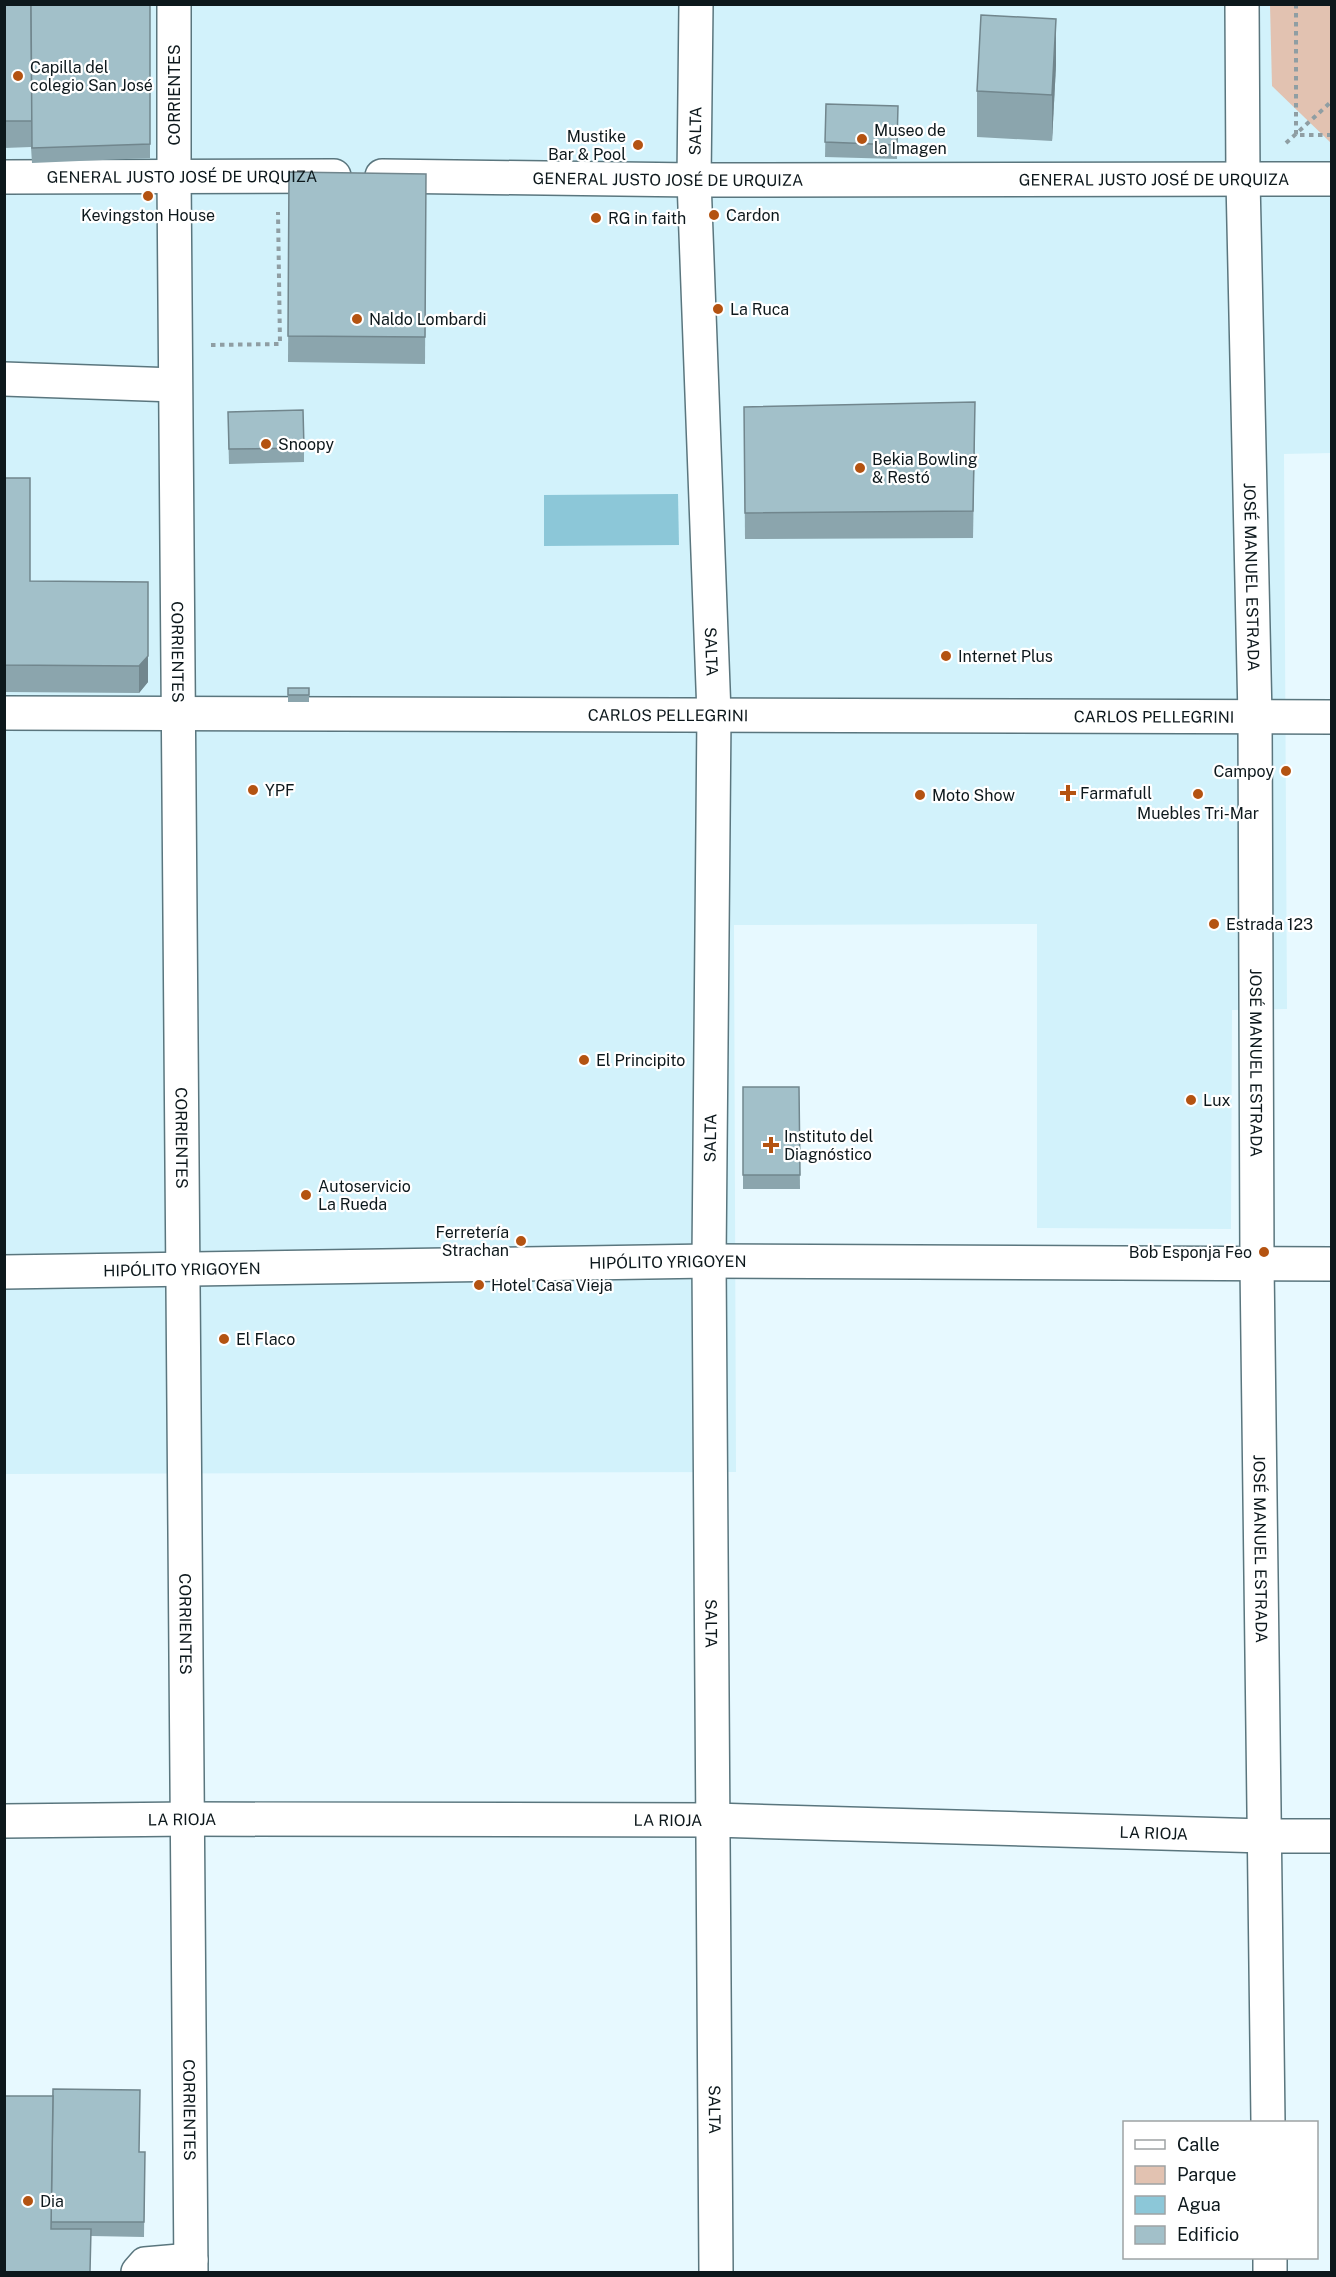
<svg xmlns="http://www.w3.org/2000/svg" width="1336" height="2277" font-family="'Public Sans',sans-serif">
<rect width="100%" height="100%" fill="#e7f9ff"/>
<path fill="#d2f2fb" d="M4 5H1331V453L1284 454 1287 1009 1232 1010 1231 1229 1037 1228V924L734 925 736 1472 5 1474Z"/>
<path fill="#e2c2b1" d="M1270 5H1331V143L1272 86Z"/>
<path fill="#8cc7d8" d="M678 494 679 545 544 546V495Z"/>
<g fill="none" stroke-linecap="round" stroke-linejoin="round">
<g stroke="#5a767e" stroke-width="36">
<g id="minor">
<path id="s1" d="M174 4V176L191 2272"/>
<path id="s2" d="M696 4 694 180 714 714 709 1261 716 2272"/>
<path id="s3" d="M1242 4 1243 180 1255 717 1257 1264 1268 2122"/>
<path id="s4" d="M382 176 694 180 1332 179"/>
<path id="s5" d="M4 177 334 176"/>
<path d="M4 379 175 385"/>
<path id="s6" d="M4 713 1332 717"/>
<path id="s7" d="M4 1272 709 1261 1332 1264"/>
<path id="s8" d="M4 1821 189 1819 714 1820 1264 1836H1332"/>
<path d="M1270 2258V2272"/>
<path d="M138 2272 145 2264 191 2260"/>
</g>
</g>
<g stroke="#8f9ea3" stroke-width="4" stroke-dasharray="4.5 4.5" stroke-linecap="butt">
<path d="M1296 4V135H1332"/>
<path d="M1286 143 1332 101"/>
<path d="M211 345 280 344 278 212"/>
</g>
<use href="#minor" stroke="#fff" stroke-width="33"/>
</g>
<g fill="#8ba5ad">
<path d="M4 4H150V158L32 163 31 147 4 148Z"/>
<path d="M1056 65 1052 141 977 137V91Z"/>
<path d="M826 104 898 120 897 159 825 157Z"/>
<path d="M289 172 426 174 425 364 288 362Z"/>
<path d="M744 407 975 429 973 538 745 539Z"/>
<path d="M228 426 304 448V462L229 464Z"/>
<path d="M4 478 30 581 148 582V682L139 693 4 692Z"/>
<rect x="288" y="688" width="21" height="14"/>
<path d="M743 1087H799L800 1189H743Z"/>
<path d="M4 2096 139 2152H145L144 2237 91 2236 4 2272Z"/>
</g>
<g fill="#71868d">
<path d="M1056 19V65L1052 141V95Z"/>
<path d="M148 582V682L139 693V666Z"/>
</g>
<g fill="#a2c0c9" stroke="#71868d" stroke-width="1.5">
<path d="M4 4H31L32 121H4Z"/>
<path d="M31 4H150V144L32 148Z"/>
<path d="M981 15 1056 19 1052 95 977 91Z"/>
<path d="M826 104 898 106 897 145 825 142Z"/>
<path d="M289 172 426 174 425 337 288 336Z"/>
<path d="M975 402 973 511 745 513 744 407Z"/>
<path d="M303 410 304 448 229 449 228 412Z"/>
<path d="M4 478H30V581L148 582V656L139 666 4 665Z"/>
<rect x="288" y="688" width="21" height="7"/>
<path d="M743 1087H799L800 1175H743Z"/>
<path d="M53 2089 140 2090 139 2152H145L144 2222H51Z"/>
<path d="M4 2096H53L51 2229H91L90 2272H4Z"/>
</g>
<g fill="#b45311" stroke="#fff" stroke-width="2">
<circle cx="18" cy="76" r="6"/>
<circle cx="862" cy="139" r="6"/>
<circle cx="638" cy="145" r="6"/>
<circle cx="148" cy="196" r="6"/>
<circle cx="714" cy="215" r="6"/>
<circle cx="596" cy="218" r="6"/>
<circle cx="718" cy="309" r="6"/>
<circle cx="357" cy="319" r="6"/>
<circle cx="266" cy="444" r="6"/>
<circle cx="860" cy="468" r="6"/>
<circle cx="946" cy="656" r="6"/>
<circle cx="1286" cy="771" r="6"/>
<circle cx="253" cy="790" r="6"/>
<path d="M1065 784h6v6h6v6h-6v6h-6v-6h-6v-6h6z"/>
<circle cx="1198" cy="794" r="6"/>
<circle cx="920" cy="795" r="6"/>
<circle cx="1214" cy="924" r="6"/>
<circle cx="584" cy="1060" r="6"/>
<circle cx="1191" cy="1100" r="6"/>
<path d="M768 1136h6v6h6v6h-6v6h-6v-6h-6v-6h6z"/>
<circle cx="306" cy="1195" r="6"/>
<circle cx="521" cy="1241" r="6"/>
<circle cx="1264" cy="1252" r="6"/>
<circle cx="479" cy="1285" r="6"/>
<circle cx="224" cy="1339" r="6"/>
<circle cx="28" cy="2201" r="6"/>
</g>
<g text-anchor="middle" stroke-width="4.5" stroke-linejoin="round" paint-order="stroke">
<g font-size="16" fill="#0d181c" stroke="#fff" text-anchor="start">
<text x="30" y="73">Capilla del<tspan x="30" dy="18">colegio San José</tspan></text>
<text x="874" y="136">Museo de<tspan x="874" dy="18">la Imagen</tspan></text>
<text x="626" y="142" text-anchor="end">Mustike<tspan x="626" dy="18">Bar &amp; Pool</tspan></text>
<text x="148" y="221" text-anchor="middle">Kevingston House</text>
<text x="726" y="221">Cardon</text>
<text x="608" y="224">RG in faith</text>
<text x="730" y="315">La Ruca</text>
<text x="369" y="325">Naldo Lombardi</text>
<text x="278" y="450">Snoopy</text>
<text x="872" y="465">Bekia Bowling<tspan x="872" dy="18">&amp; Restó</tspan></text>
<text x="958" y="662">Internet Plus</text>
<text x="1274" y="777" text-anchor="end">Campoy</text>
<text x="265" y="796">YPF</text>
<text x="1080" y="799">Farmafull</text>
<text x="932" y="801">Moto Show</text>
<text x="1198" y="819" text-anchor="middle">Muebles Tri-Mar</text>
<text x="1226" y="930">Estrada 123</text>
<text x="596" y="1066">El Principito</text>
<text x="1203" y="1106">Lux</text>
<text x="784" y="1142">Instituto del<tspan x="784" dy="18">Diagnóstico</tspan></text>
<text x="318" y="1192">Autoservicio<tspan x="318" dy="18">La Rueda</tspan></text>
<text x="509" y="1238" text-anchor="end">Ferretería<tspan x="509" dy="18">Strachan</tspan></text>
<text x="1252" y="1258" text-anchor="end">Bob Esponja Feo</text>
<text x="491" y="1291">Hotel Casa Vieja</text>
<text x="236" y="1345">El Flaco</text>
<text x="40" y="2207">Dia</text>
</g>
<g font-size="16" fill="#0d181c" stroke="#fff">
<text transform="translate(174 95) rotate(-90)" y="6">CORRIENTES</text>
<text transform="translate(695 131) rotate(-89)" y="6">SALTA</text>
<text dy="6" stroke="none"><textPath href="#s5" startOffset="178">GENERAL JUSTO JOSÉ DE URQUIZA</textPath></text>
<text dy="6" stroke="none"><textPath href="#s4" startOffset="286">GENERAL JUSTO JOSÉ DE URQUIZA</textPath></text>
<text dy="6" stroke="none"><textPath href="#s4" startOffset="772">GENERAL JUSTO JOSÉ DE URQUIZA</textPath></text>
<text dy="6" stroke="none"><textPath href="#s3" startOffset="573">JOSÉ MANUEL ESTRADA</textPath></text>
<text dy="6" stroke="none"><textPath href="#s2" startOffset="648">SALTA</textPath></text>
<text dy="6" stroke="none"><textPath href="#s1" startOffset="648">CORRIENTES</textPath></text>
<text dy="6" stroke="none"><textPath href="#s6" startOffset="664">CARLOS PELLEGRINI</textPath></text>
<text dy="6" stroke="none"><textPath href="#s6" startOffset="1150">CARLOS PELLEGRINI</textPath></text>
<text dy="6" stroke="none"><textPath href="#s3" startOffset="1059">JOSÉ MANUEL ESTRADA</textPath></text>
<text dy="6" stroke="none"><textPath href="#s1" startOffset="1134">CORRIENTES</textPath></text>
<text transform="translate(710 1138) rotate(-89)" y="6">SALTA</text>
<text dy="6" stroke="none"><textPath href="#s7" startOffset="664">HIPÓLITO YRIGOYEN</textPath></text>
<text dy="6" stroke="none"><textPath href="#s7" startOffset="178">HIPÓLITO YRIGOYEN</textPath></text>
<text dy="6" stroke="none"><textPath href="#s3" startOffset="1545">JOSÉ MANUEL ESTRADA</textPath></text>
<text dy="6" stroke="none"><textPath href="#s1" startOffset="1620">CORRIENTES</textPath></text>
<text dy="6" stroke="none"><textPath href="#s2" startOffset="1620">SALTA</textPath></text>
<text dy="6" stroke="none"><textPath href="#s8" startOffset="178">LA RIOJA</textPath></text>
<text dy="6" stroke="none"><textPath href="#s8" startOffset="664">LA RIOJA</textPath></text>
<text dy="6" stroke="none"><textPath href="#s8" startOffset="1150">LA RIOJA</textPath></text>
<text dy="6" stroke="none"><textPath href="#s1" startOffset="2106">CORRIENTES</textPath></text>
<text dy="6" stroke="none"><textPath href="#s2" startOffset="2106">SALTA</textPath></text>
</g>
</g>
<rect width="1336" height="2277" fill="none" stroke="#0d181c" stroke-width="12"/>
<rect x="1123" y="2121" width="195" height="138" fill="#ffffff" stroke="#9ea3a4" stroke-width="1.5"/>
<rect x="1135" y="2140" width="30" height="9" fill="#ffffff" stroke="#9ea3a4" stroke-width="1.5"/>
<text x="1177" y="2151" font-size="18" fill="#0d181c">Calle</text>
<rect x="1135" y="2166" width="30" height="18" fill="#e2c2b1" stroke="#9ea3a4" stroke-width="1.5"/>
<text x="1177" y="2181" font-size="18" fill="#0d181c">Parque</text>
<rect x="1135" y="2196" width="30" height="18" fill="#8cc7d8" stroke="#9ea3a4" stroke-width="1.5"/>
<text x="1177" y="2211" font-size="18" fill="#0d181c">Agua</text>
<rect x="1135" y="2226" width="30" height="18" fill="#a2c0c9" stroke="#9ea3a4" stroke-width="1.5"/>
<text x="1177" y="2241" font-size="18" fill="#0d181c">Edificio</text>
</svg>
